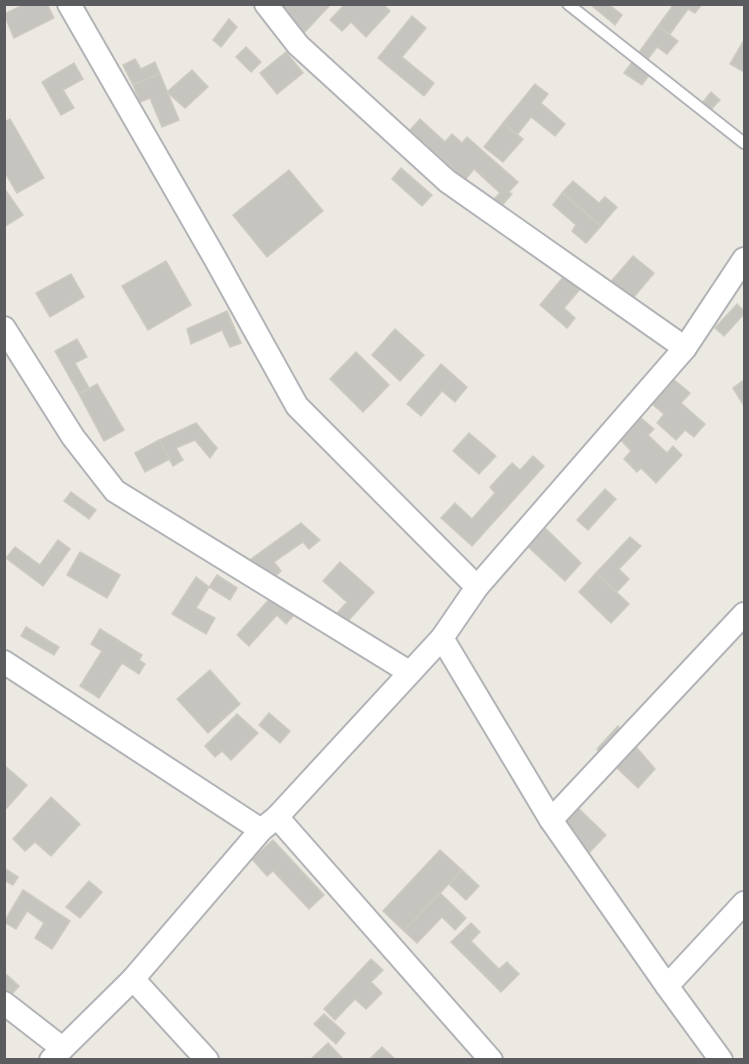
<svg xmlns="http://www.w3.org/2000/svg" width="749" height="1064" font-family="Lato,sans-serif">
<rect width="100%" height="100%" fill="#ebe9e1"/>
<g fill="#c6c4be" stroke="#cecac1" stroke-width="1.5">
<path d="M25 4H47L54 18 14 38 4 14Z"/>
<path d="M274 4H331L304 33Z"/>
<path d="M345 4H383L390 11 366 37 351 22 342 31 330 20Z"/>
<path d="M590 4H608L622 15 615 25Z"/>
<path d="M674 4H702L695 13 688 9 670 34 658 26Z"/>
<path d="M412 16 426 28 402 57 434 83 424 96 378 58Z"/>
<path d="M229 19 237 27 221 47 213 40Z"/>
<path d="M658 26 678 41 667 54 657 47 641 68 650 74 642 85 624 73Z"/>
<path d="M744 40V72L730 64Z"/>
<path d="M246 47 261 62 251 72 236 57Z"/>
<path d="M286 52 303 73 277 94 260 73Z"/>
<path d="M135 59 141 69 155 62 160 74 133 85 123 65Z"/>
<path d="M74 63 83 79 63 90 74 108 61 115 42 82Z"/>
<path d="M192 70 208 87 185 108 167 92Z"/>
<path d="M160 74 179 120 162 127 150 98 140 102 133 85Z"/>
<path d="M535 84 548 94 541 103 565 124 555 136 531 117 517 135 503 123Z"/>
<path d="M711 92 720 100 707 114 699 107Z"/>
<path d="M10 119 44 178 17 193 4 171V122Z"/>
<path d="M420 119 445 142 452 134 462 143 467 137 518 182 509 192 512 194 499 209 491 202 500 193 474 169 465 180 410 130Z"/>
<path d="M503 123 523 139 503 162 484 147Z"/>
<path d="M401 168 432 195 422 206 392 179Z"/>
<path d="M289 170 323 211 267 257 233 215Z"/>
<path d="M573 181 599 203 605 197 617 207 601 226 562 193Z"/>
<path d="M4 188 23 215 4 227Z"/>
<path d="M562 193 601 226 586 243 572 231 576 225 553 205Z"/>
<path d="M633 256 654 273 629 303 608 285Z"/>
<path d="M166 261 191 305 148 330 122 286Z"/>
<path d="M71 274 84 297 50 317 36 293Z"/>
<path d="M564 276 580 289 564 308 575 318 567 328 540 305Z"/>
<path d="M737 304 744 311V314L724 336 715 328Z"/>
<path d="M227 311 241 343 230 347 222 330 191 344 187 329Z"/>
<path d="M395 329 424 355 400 381 372 355Z"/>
<path d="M77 339 87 357 75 363 89 388 79 394 55 351Z"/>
<path d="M356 352 389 385 363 412 330 379Z"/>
<path d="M441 364 467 387 455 402 442 391 421 416 407 404Z"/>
<path d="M667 374 690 393 681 403 705 424 694 437 685 430 676 440 657 423 664 414 646 399Z"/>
<path d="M744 380V406L733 388Z"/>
<path d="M97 384 124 430 104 441 79 394Z"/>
<path d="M641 418 654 429 648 435 667 453 673 446 682 455 656 483 641 468 637 472 624 459 631 451 621 440Z"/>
<path d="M196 423 217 448 210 458 195 440 176 448 183 460 173 466 159 440Z"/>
<path d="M469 433 496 456 479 474 453 451Z"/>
<path d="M159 440 170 459 145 472 135 453Z"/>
<path d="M533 456 544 466 472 546 441 518 455 503 472 519 495 493 490 487 512 463 520 470Z"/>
<path d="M605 489 616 499 588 530 577 520Z"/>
<path d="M71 492 96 510 89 519 64 501Z"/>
<path d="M301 523 320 540 309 549 303 542 274 562 281 571 271 581 251 559Z"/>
<path d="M542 525 581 563 565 581 524 543Z"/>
<path d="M630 537 641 546 619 569 629 579 617 592 596 573Z"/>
<path d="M58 540 70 549 43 586 6 558 15 547 40 565Z"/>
<path d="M80 552 120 575 107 598 67 575Z"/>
<path d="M340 562 374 592 340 630 330 621 347 602 323 581Z"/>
<path d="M596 573 629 604 611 623 579 592Z"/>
<path d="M217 575 237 588 230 600 209 587Z"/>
<path d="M196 577 209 587 196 608 215 618 206 634 172 614Z"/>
<path d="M273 595 295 614 286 624 277 615 249 646 237 635Z"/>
<path d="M26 627 59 647 54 655 21 636Z"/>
<path d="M100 629 142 655 139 660 145 664 139 674 122 663 99 698 80 686 102 651 91 644Z"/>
<path d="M210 670 240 704 208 733 177 699Z"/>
<path d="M269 713 290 731 280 743 259 725Z"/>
<path d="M237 714 258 733 231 760 222 751 215 757 205 746Z"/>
<path d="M618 726 655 769 638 788 597 749Z"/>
<path d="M4 765 27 785 4 811Z"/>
<path d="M51 797 80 824 51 856 35 842 25 851 13 839Z"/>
<path d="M571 801 606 835 587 855 551 820Z"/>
<path d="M273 840 324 895 309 909 273 871 267 876 252 859Z"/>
<path d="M440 850 462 870 404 931 383 911Z"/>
<path d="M4 868 18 877 13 885 4 880Z"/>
<path d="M462 870 479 886 466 900 449 884Z"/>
<path d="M89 881 102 892 80 918 66 907Z"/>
<path d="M23 890 70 921 52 949 35 938 44 923 27 911 16 929 4 922Z"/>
<path d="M440 893 466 918 455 930 442 917 417 943 404 931Z"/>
<path d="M471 923 480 932 471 941 499 969 507 962 519 974 501 992 451 942Z"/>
<path d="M371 959 383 970 371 982 382 993 366 1009 355 999 335 1020 324 1009Z"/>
<path d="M7 975 19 986 4 1003V978Z"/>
<path d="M324 1014 345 1033 336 1044 314 1024Z"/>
<path d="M328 1043 344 1060H310Z"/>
<path d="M382 1047 395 1059 369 1060Z"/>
</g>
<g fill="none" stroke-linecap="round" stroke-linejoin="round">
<g stroke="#b2b3b7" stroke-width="14">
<path id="lane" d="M568 4 744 143"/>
</g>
<g stroke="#b2b3b7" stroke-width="26">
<g id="street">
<path d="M69 4 216 260 297 406 477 587"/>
<path d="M266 4 298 45 447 181 685 348"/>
<path d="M4 328 73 437 115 491 409 672"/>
<path d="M442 638 551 820 667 986 721 1060"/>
<path d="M4 662 261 830"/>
<path d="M277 817 491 1060"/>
<path d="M551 820 744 614"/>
<path d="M133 979 207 1060"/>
<path d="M667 986 744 903"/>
<path d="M4 1003 62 1048"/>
<path d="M51 1060 133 979 261 830 277 817 442 638 477 587 685 348 744 259"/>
</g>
</g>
<use href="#lane" stroke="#fff" stroke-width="10"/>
<use href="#street" stroke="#fff" stroke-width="22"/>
</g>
<rect width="749" height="1064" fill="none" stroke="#5a5c60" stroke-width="12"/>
</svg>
